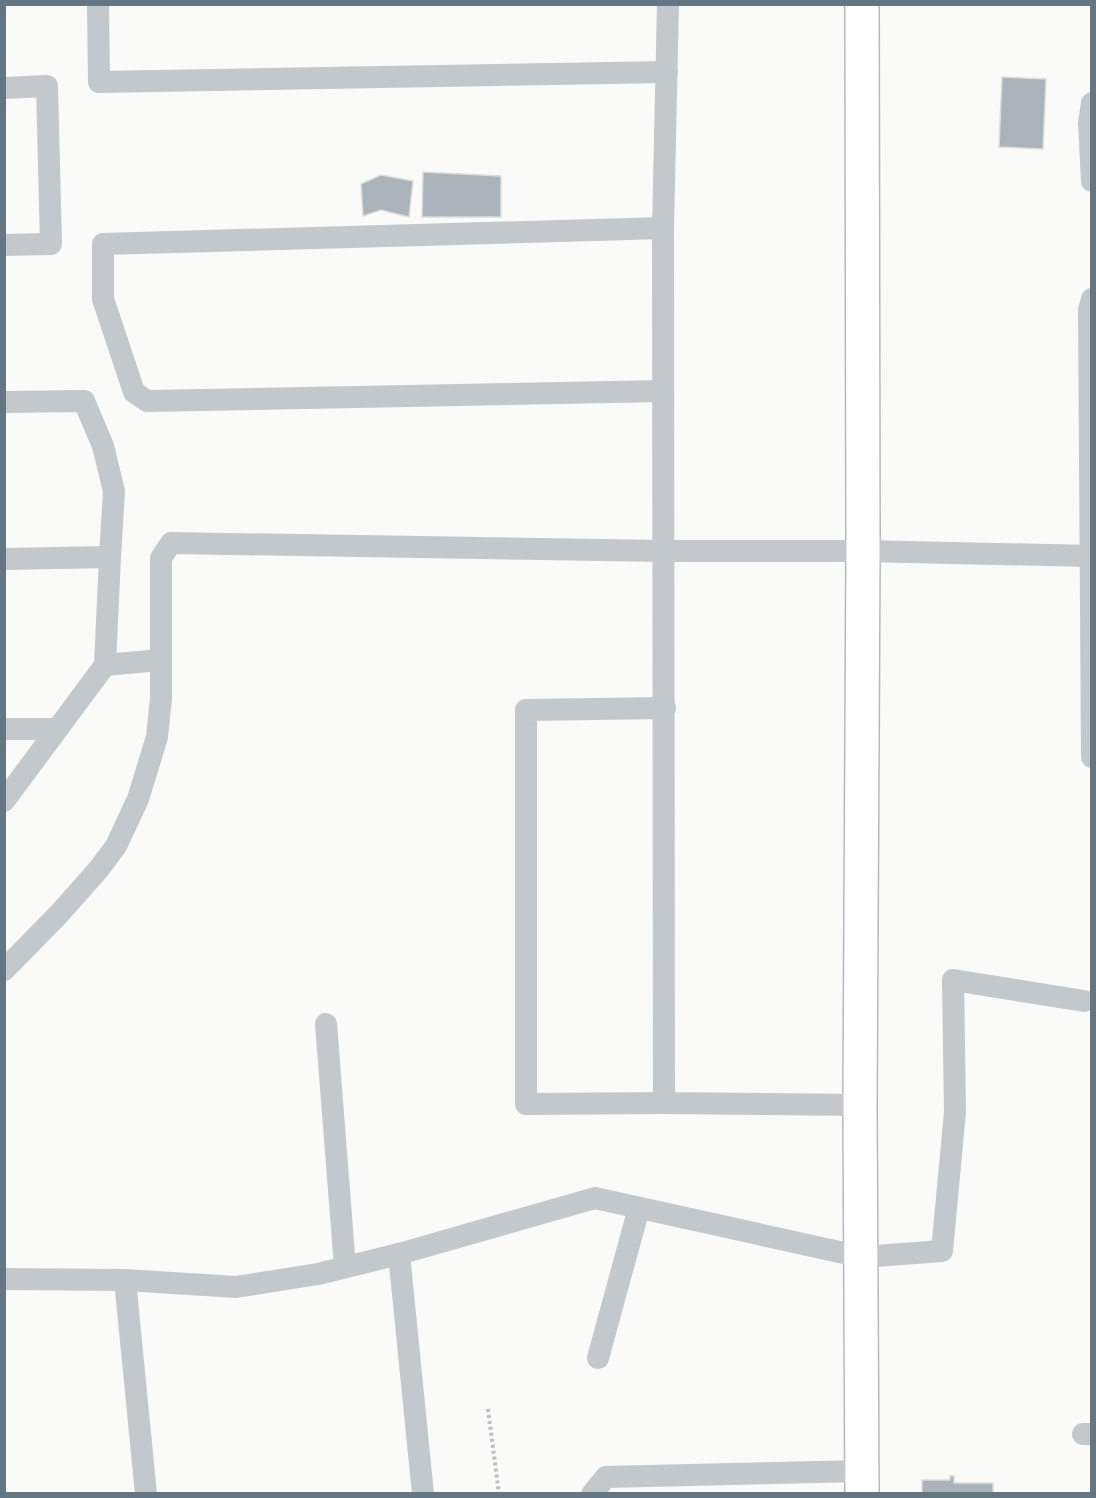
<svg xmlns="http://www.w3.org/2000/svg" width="1096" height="1498" font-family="'Exo 2',sans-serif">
<rect width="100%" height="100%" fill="#fafaf8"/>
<g fill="#aab3b9" stroke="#dcdcda" stroke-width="1.5">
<path d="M1002 77 1046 79 1043 149 999 147Z"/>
<path d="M423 172 501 176V217H422Z"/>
<path d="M381 175 413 181 409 217 381 210 363 216 361 184Z"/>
<path d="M950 1476H954V1483H993V1494H922V1480H950Z"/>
</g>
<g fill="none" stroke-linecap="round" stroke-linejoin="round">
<g stroke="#b3babf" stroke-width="36">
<path id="secondary" d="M862 4 863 551 860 1105 862 1494"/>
</g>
<path stroke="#bbbfc2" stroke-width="4" stroke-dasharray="3 3" stroke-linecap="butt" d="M488 1409 499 1494"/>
<g stroke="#c3c8cc" stroke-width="22">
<path d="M98 4 99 82 667 72"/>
<path d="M668 4 663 228 664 1103 860 1105"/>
<path d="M4 88 47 86 51 244 4 245"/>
<path d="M1092 103 1089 123 1092 181"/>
<path d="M663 228 103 244V299L134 392 147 401 663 391"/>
<path d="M1092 299 1089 310 1092 757"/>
<path d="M4 402 84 401 103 446 114 491 110 557"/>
<path d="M4 559 110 557 105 665 4 801"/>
<path d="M105 665 160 660"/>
<path d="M4 729H57"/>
<path d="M4 970 59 914 98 870 116 846 138 799 157 737 161 698V558L171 543 663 551H863L1092 556"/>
<path d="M326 1024 345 1267"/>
<path d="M664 1103 526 1104V710L665 708"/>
<path d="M399 1254 423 1494"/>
<path d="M4 1279 125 1280 236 1287 318 1274 399 1254 595 1198 862 1257 942 1251 955 1112 953 980 1084 1001"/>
<path d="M125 1280 146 1494"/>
<path d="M598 1358 639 1208"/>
<path d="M1083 1434H1092"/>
<path d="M592 1494 606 1477 862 1471"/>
</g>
<use href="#secondary" stroke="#fff" stroke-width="33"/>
</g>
<rect width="1096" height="1498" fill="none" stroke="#657683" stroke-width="12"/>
</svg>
